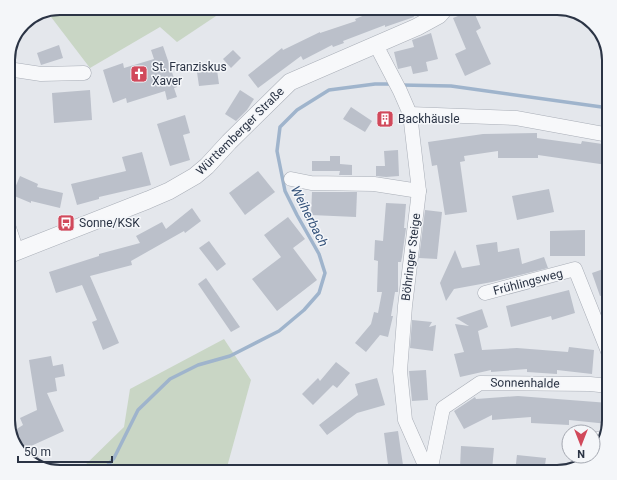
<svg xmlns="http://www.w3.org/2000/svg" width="617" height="480" font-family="Roboto,sans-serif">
<rect width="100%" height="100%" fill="#e4e7ec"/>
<g fill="#c9d6c5">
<path d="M60 8H228L177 42 160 27 90 68 48 13Z"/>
<path d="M224 339 251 380 227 467 231 472H78L124 427 130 389Z"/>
</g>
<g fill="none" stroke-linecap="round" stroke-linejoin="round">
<g stroke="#9fb4cc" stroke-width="3.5">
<path d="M401 85 451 86 609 108"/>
<path d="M102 472 114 458 138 410 170 379 198 365 230 356 279 331 304 310 319 293 325 273 319 254 297 215 285 191 277 151 280 127 297 110 329 90 375 84H393"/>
</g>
</g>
<g fill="#bbc0ca">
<path d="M382 8H411L414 17 385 27V25L343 41 344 43 333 47 332 45 303 60 301 56 258 88 248 75 282 48 283 50 320 32V33L356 21 355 19Z"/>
<path d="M473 10 481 28 476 31 491 64 465 76 455 54 466 49 453 18Z"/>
<path d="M431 33 438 59 426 62 428 71 413 74 411 66 398 69 394 52 414 47 412 40Z"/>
<path d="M59 45 63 58 41 65 37 53Z"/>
<path d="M163 46 177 87 174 88 177 97 167 100 165 91 127 103 126 98 113 103 103 70 123 63 124 68 154 59 151 50Z"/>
<path d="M233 50 241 58 231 68 223 59Z"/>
<path d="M217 70 219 84 199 86 197 72Z"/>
<path d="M90 90 92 120 54 123 52 93Z"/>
<path d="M240 90 254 99 247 110 236 121 225 114Z"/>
<path d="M351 107 372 121 365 132 343 119Z"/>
<path d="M185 115 190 133 183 135 190 160 170 166 157 124Z"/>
<path d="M537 133V138L581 144 582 141 609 145 607 165 538 155V158H498V151L464 156 465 161 460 162 467 212 445 215 437 165 432 166 428 142 483 134Z"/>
<path d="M398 150 399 176 386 177 376 176V166H385L384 151Z"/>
<path d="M142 152 151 185 99 197V199L77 205 71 184 126 171 122 157Z"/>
<path d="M330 156H340V168V164L352 165V175H339L340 171H312V161H330Z"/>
<path d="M258 171 275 192 245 215 229 193Z"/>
<path d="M20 176 38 184 37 187 63 193 60 208 31 201V203L12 195Z"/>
<path d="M549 189 554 212 517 220 512 196Z"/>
<path d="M312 192H357L356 217 311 215Z"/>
<path d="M386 203 406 204 404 228H406L402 257 401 262H398V292H395L391 316H393L388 337 380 335 366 352 355 343 371 324 374 312 378 313 382 292H377L378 261 374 260 375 240 383 241Z"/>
<path d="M192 208 201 221 185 233 184 231 131 261 132 265 90 276 119 343 103 350 92 322 97 320 82 285 56 293 49 272 99 256V254L140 243 136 236 162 222 166 229Z"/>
<path d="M425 210 442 212 437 259 419 258Z"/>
<path d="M288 217 305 239 293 248 317 280 277 311 252 279 281 257 264 235Z"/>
<path d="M585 230V256H550V231Z"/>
<path d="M209 241 226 264 217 271 199 248Z"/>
<path d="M497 242 498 252 519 248 522 264 544 257 548 268 492 282 454 289 446 301 440 283 455 250 462 268 480 265 476 245Z"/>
<path d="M609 267V293L600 296 592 273Z"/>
<path d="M206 278 240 327 231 332 198 284Z"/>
<path d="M569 290 575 313 552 320 551 316 511 327 506 306Z"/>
<path d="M482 309 488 327 478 331 482 350 517 348 568 352 569 347 594 350 592 374 557 370V374L527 372V369L491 372V370L460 377 454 354 464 352 455 324 469 326 456 318Z"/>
<path d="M412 320 432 322 429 327 436 325 433 351 410 348Z"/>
<path d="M51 356 53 366 63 364 65 376 55 378 57 391 47 393 64 431 31 446 44 466 26 459 12 432 23 425 20 418 37 410 29 360Z"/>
<path d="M336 362 350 373 337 388 333 385 313 405 302 394 318 378 320 381Z"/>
<path d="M426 370 428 400 412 401 409 371Z"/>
<path d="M377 378 385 405 357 413 327 435 319 425 358 395 355 384Z"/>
<path d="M518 396 609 403V420L608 424 569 420V425L531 423V417L492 420V415L464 429 454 411 475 397 476 399Z"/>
<path d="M398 431 404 472H389L384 433Z"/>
<path d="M461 446 494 448 492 470 460 468Z"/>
<path d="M517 455 546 458 544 472H515Z"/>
</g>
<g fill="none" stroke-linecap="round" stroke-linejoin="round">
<g stroke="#a9aeb7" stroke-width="15">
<g id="minor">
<path d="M376 45 400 91 410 114 419 191 405 306 400 371 405 420 428 472"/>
<path d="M8 69 41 74 84 73"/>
<path d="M410 114 516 118 609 135"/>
<path d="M291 179 311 183 374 184 419 191"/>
<path d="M8 225 17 252"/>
<path d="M485 293 575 269 609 354"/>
<path d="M593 438 602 440"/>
<path d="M430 472 443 408 480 383 590 384 609 386"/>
</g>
</g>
<g stroke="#a9aeb7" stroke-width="18">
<path id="tertiary" d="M8 255 148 200 169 191 195 176 207 166 229 142 290 82 417 27 439 15 445 8"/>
</g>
<use href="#minor" stroke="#f7f8fa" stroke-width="14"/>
<use href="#tertiary" stroke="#f7f8fa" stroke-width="17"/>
</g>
<defs>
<g id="church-square" transform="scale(0.9)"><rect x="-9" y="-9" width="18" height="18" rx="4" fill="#d1495b" stroke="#f4f6f9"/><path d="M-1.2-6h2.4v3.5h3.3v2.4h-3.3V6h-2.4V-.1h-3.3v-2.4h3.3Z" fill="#fff"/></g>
<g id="building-square" transform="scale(0.9)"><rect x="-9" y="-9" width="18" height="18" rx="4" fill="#d1495b" stroke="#f4f6f9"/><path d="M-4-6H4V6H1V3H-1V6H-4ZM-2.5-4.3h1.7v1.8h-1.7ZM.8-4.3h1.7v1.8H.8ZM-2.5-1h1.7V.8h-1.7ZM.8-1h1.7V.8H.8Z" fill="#fff"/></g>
<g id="bus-square" transform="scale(0.9)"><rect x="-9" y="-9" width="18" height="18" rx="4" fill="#d1495b" stroke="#f4f6f9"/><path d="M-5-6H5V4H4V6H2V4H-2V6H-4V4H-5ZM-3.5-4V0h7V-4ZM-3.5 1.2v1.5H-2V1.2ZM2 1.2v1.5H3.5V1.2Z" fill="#fff"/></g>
</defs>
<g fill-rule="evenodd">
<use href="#church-square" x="139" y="74"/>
<use href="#building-square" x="385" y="119"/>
<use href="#bus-square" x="66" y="223"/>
</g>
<g text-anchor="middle" stroke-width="3" stroke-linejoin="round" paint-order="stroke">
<g font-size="12" fill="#2b3445" stroke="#f4f6f9" text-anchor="start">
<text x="152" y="71">St. Franziskus<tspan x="152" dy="14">Xaver</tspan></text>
<text x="398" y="123">Backhäusle</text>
<text x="79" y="227">Sonne/KSK</text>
</g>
<g font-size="12" fill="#2b3445" stroke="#f4f6f9">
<text transform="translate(240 131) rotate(-45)" y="4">Württemberger Straße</text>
<text transform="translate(411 257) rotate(-83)" y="4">Böhringer Steige</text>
<text transform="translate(528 282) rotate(-15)" y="4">Frühlingsweg</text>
<text transform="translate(525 383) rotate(1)" y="4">Sonnenhalde</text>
</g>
<g font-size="13" font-style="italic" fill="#34527a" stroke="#f4f6f9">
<text transform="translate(310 216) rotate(63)" y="5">Weiherbach</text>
</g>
</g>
<path d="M0 0H617V480H0ZM60 15H557A45 45 0 0 1 602 60V420A45 45 0 0 1 557 465H60A45 45 0 0 1 15 420V60A45 45 0 0 1 60 15Z" fill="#f4f6f9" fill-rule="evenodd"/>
<path fill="none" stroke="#2b3445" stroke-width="2" d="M60 15H557A45 45 0 0 1 602 60V420A45 45 0 0 1 557 465H60A45 45 0 0 1 15 420V60A45 45 0 0 1 60 15Z"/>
<g transform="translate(581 444) rotate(180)"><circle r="19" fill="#f4f6f9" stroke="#a4a8b1"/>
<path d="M0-3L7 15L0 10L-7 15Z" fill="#d1495b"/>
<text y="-6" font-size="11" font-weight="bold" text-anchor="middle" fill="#2b3445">N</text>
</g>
<path d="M18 456v6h94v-6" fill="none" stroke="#2b3445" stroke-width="2"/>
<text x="24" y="456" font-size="12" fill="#2b3445" stroke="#f4f6f9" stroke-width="3" paint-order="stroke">50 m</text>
</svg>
